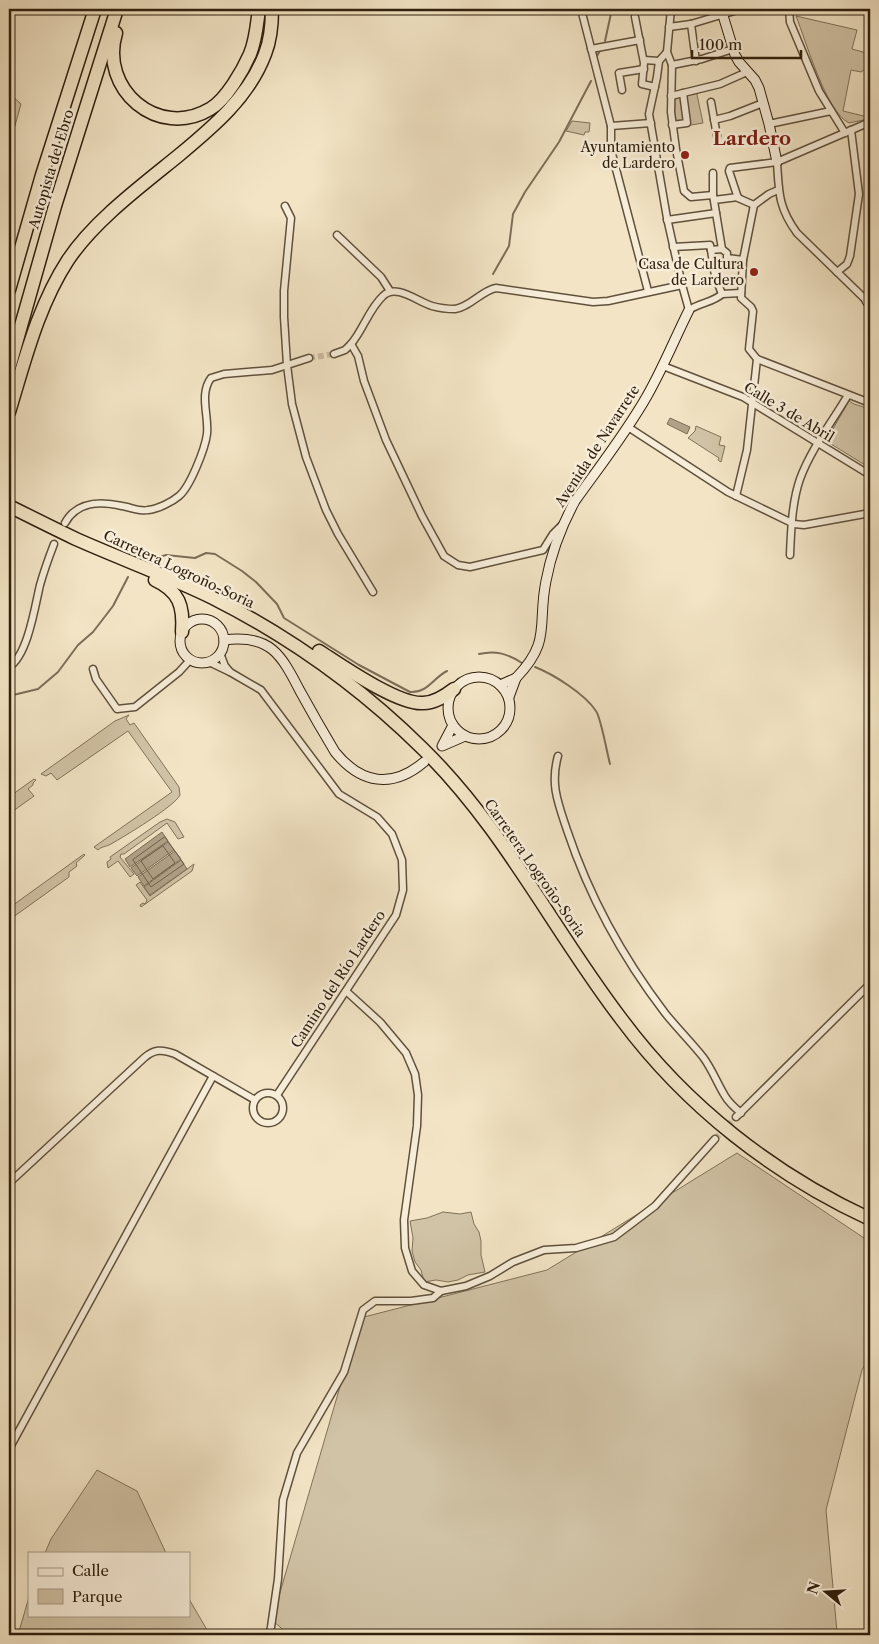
<svg xmlns="http://www.w3.org/2000/svg" width="879" height="1644" font-family="'Libre Caslon Text',serif">
<rect width="100%" height="100%" fill="#f2e4c5"/>
<filter id="stains"><feTurbulence type="fractalNoise" baseFrequency=".004" numOctaves="4"/><feColorMatrix values="0 0 0 0 .2 0 0 0 0 .09 0 0 0 0 .02 0 0 0 .5 -.17"/></filter>
<radialGradient id="worn" r=".72"><stop offset=".6" stop-color="#630" stop-opacity="0"/><stop offset="1" stop-color="#630" stop-opacity=".3"/></radialGradient>
<g fill="#d1c3a6" stroke="#80725a">
<path d="M796 16 857 30 852 49 870 54V73L864 70 861 72 851 70 843 111 868 117 870 107V118L868 119 849 123C826 112 806 41 796 16Z"/>
<path d="M696 90 703 123 673 128 671 96Z"/>
<path d="M9 93 21 104 9 147Z"/>
<path d="M572 121 590 123 589 132H585L584 135 566 131Z"/>
<path d="M849 401 854 404 870 409V468L826 441Z"/>
<path d="M696 426 721 437 719 445 725 446 721 462 718 460 719 458 688 438 695 431Z"/>
<path d="M129 715 126 719 130 725 134 723 179 787 180 795C175 806 125 836 111 844 106 847 102 846 98 850L94 847 172 792 128 731 57 780 51 773 46 776 41 774 115 721Z"/>
<path d="M34 779 36 780 33 783V785L28 789 34 796 9 814V797Z"/>
<path d="M167 819 175 822 184 837 178 839 167 823 124 854H121L120 857 134 874 130 877 118 861 108 868 107 862 111 859 110 857 160 822Z"/>
<path d="M84 854 85 855 76 863 77 866 69 872V877L9 920V908Z"/>
<path d="M194 864 192 871 141 907 140 905 143 903 145 904 147 900 136 885 140 882 150 896Z"/>
<path d="M737 1153 870 1242V1355L862 1370 826 1510 837 1632 835 1635H289L272 1620 360 1318 547 1270Z"/>
<path d="M443 1212 460 1214 471 1212 474 1224 479 1232 481 1241V1255L485 1272 468 1275 458 1280 448 1282 436 1280 424 1282 421 1270 415 1262 412 1251 413 1238 410 1221 427 1218Z"/>
<path d="M97 1470 137 1491 166 1553H45L51 1539Z"/>
<path d="M29 1597V1615H189V1599L210 1635H18Z"/>
</g>
<g fill="#b0a187" stroke="#7d6d57">
<path d="M670 418 690 427 687 434 667 424Z"/>
<path d="M162 832 168 841 130 867 125 859Z"/>
<path d="M168 842 174 850 137 876 131 868Z"/>
<path d="M175 851 181 859 144 886 138 877Z"/>
<path d="M181 860 187 869 150 895 144 887Z"/>
</g>
<g fill="none" stroke-linecap="round" stroke-linejoin="round">
<g stroke="#70604a" stroke-width="1">
<path d="M165 837 184 864 151 887 133 860Z"/>
<path d="M163 846 175 863 153 879 141 861Z"/>
</g>
<g stroke="#7d6d57" stroke-width="2">
<path d="M605 41 612 9"/>
<path d="M597 56 601 49"/>
<path d="M493 274 509 246 513 214 525 192 559 142 591 81"/>
<path d="M152 559 166 555 195 558 206 553 215 554 242 571 256 582 277 604 284 618 359 665 410 692C428 693 433 678 447 671"/>
<path d="M479 654C496 650 508 654 522 663"/>
<path d="M535 667C553 674 585 694 596 711 601 718 607 753 610 764"/>
<path d="M9 696 38 689 58 672 78 645 93 632 113 606 128 577"/>
</g>
<g stroke="#cbbda0" stroke-width="6" stroke-dasharray="6 3" stroke-linecap="butt">
<path d="M309 358 334 354"/>
<path d="M715 1139 736 1117"/>
</g>
<g stroke="#60513c" stroke-width="9">
<g id="street">
<path d="M581 9 611 126V150L648 291"/>
<path d="M671 9 667 52 672 65 671 112 676 149 684 191 691 197 713 195"/>
<path d="M789 9 790 22 819 91 845 133"/>
<path d="M635 17 644 63 642 84 655 87"/>
<path d="M691 24 696 61"/>
<path d="M669 27 691 24 741 9"/>
<path d="M591 49 640 40"/>
<path d="M667 52 659 61 657 77 649 114 667 218 682 285 689 310C699 303 714 302 722 294"/>
<path d="M644 60 659 61"/>
<path d="M672 65 702 59 733 49"/>
<path d="M622 90 619 73 644 69"/>
<path d="M671 96 720 84 747 72"/>
<path d="M711 102 717 136"/>
<path d="M714 120 730 116 763 103"/>
<path d="M769 124 831 111"/>
<path d="M672 125 687 123 683 93"/>
<path d="M611 126 651 123"/>
<path d="M777 162C779 192 778 207 797 233L867 301"/>
<path d="M713 173V195L722 249"/>
<path d="M778 190 769 194 754 205 743 260 741 298 751 307 753 311 749 349 757 359 870 403"/>
<path d="M714 200 738 197"/>
<path d="M754 205 738 198 729 171 730 168 777 162 870 122"/>
<path d="M285 206 291 218 284 291V317L287 365 292 404 306 457 326 510 338 534 373 592"/>
<path d="M667 220 716 213"/>
<path d="M337 235 381 277 390 291"/>
<path d="M673 247 710 245 711 250"/>
<path d="M711 250 715 276 722 294"/>
<path d="M711 250 722 249 727 253V258L743 260"/>
<path d="M837 272 847 264 850 256 859 194 851 130"/>
<path d="M722 294 741 293"/>
<path d="M351 344 358 356 364 381 386 440 422 516 444 556 458 565 470 567 543 550 553 534 562 525"/>
<path d="M334 354 345 350 351 344C363 330 369 309 383 296 396 283 418 302 432 306 439 308 448 309 455 309 470 307 481 291 496 288L593 302 608 301 682 285"/>
<path d="M663 366 743 397 870 475"/>
<path d="M628 427 728 492 794 524 804 525 870 513"/>
<path d="M736 496 747 450 757 359"/>
<path d="M65 523C77 501 100 501 122 506 130 507 140 512 148 510 158 509 172 502 179 496 190 487 205 449 207 434 209 416 199 394 211 378L224 374 272 370 309 358"/>
<path d="M790 555C791 530 792 502 800 479 811 449 832 422 848 395"/>
<path d="M209 662 230 672 225 666 220 653"/>
<path d="M9 667C28 655 35 606 40 585 44 571 49 557 54 544"/>
<path d="M93 669 96 679 117 709 135 707 179 672 190 660"/>
<path d="M230 672 261 690 339 794 377 817 392 834 402 860 403 890 396 915 277 1095"/>
<path d="M558 756C550 784 558 803 567 830 589 896 623 958 665 1013 677 1028 691 1042 703 1057 712 1069 717 1083 725 1096 729 1103 735 1108 741 1113"/>
<path d="M346 991 380 1022 406 1053 415 1074 418 1095 417 1126 404 1220 405 1248 412 1271 424 1285 441 1291 466 1286 490 1276 513 1262 544 1250 576 1248 614 1237 655 1206 715 1139"/>
<circle cx="268" cy="1108" r="15"/>
<path d="M736 1117 870 984"/>
<path d="M9 1183 144 1058C154 1049 162 1049 175 1054L255 1100"/>
<path d="M9 1449 213 1076"/>
<path d="M269 1635 271 1627 278 1579 283 1500 297 1453 344 1372 363 1310 375 1301H411L433 1298 441 1291"/>
</g>
</g>
<g stroke="#30200e" stroke-width="11">
<g id="secondary">
<path d="M721 9 735 55 739 62 755 80 759 88 769 124 777 162"/>
<path d="M870 298 867 301 870 305"/>
<circle cx="202" cy="641" r="22"/>
<path d="M224 640C270 634 281 654 300 691 311 711 323 732 335 752 361 784 392 789 424 762"/>
<circle cx="479" cy="708" r="31"/>
<path d="M516 678C552 641 537 625 546 581 551 554 562 525 575 501 600 466 626 433 647 396 663 368 675 338 689 310"/>
<path d="M500 685 516 678 509 697"/>
<path d="M453 725 442 746 465 736"/>
</g>
</g>
<g stroke="#30200e" stroke-width="15">
<g id="highway">
<path d="M116 33C99 89 158 140 210 109 226 100 243 70 250 54 256 40 257 23 259 9"/>
<path d="M9 290 42 175 95 9"/>
<path d="M9 368 55 206 117 9"/>
<path d="M9 412C25 360 38 306 68 260 94 221 141 186 178 156 213 127 249 97 265 54 271 39 272 24 272 9"/>
<path d="M9 506C31 517 53 528 76 539 121 559 168 576 213 598 290 637 360 687 422 748 504 828 553 930 622 1020 686 1106 773 1174 870 1219"/>
<path d="M155 580C179 591 184 606 182 632"/>
<path d="M319 651C341 665 398 705 423 703 435 703 445 696 454 689"/>
</g>
</g>
<use href="#street" stroke="#f7edd9" stroke-width="6"/>
<use href="#secondary" stroke="#f7edd9" stroke-width="9"/>
<use href="#highway" stroke="#f2e4c5" stroke-width="12"/>
</g>
<g fill="#8f2418" stroke="#f7edd9" stroke-width="2">
<circle cx="685" cy="155" r="5"/>
<circle cx="754" cy="272" r="5"/>
</g>
<g text-anchor="middle" stroke-width="5" stroke-linejoin="round" paint-order="stroke">
<g font-size="14" fill="#30200e" stroke="#f7edd9" text-anchor="end">
<text x="675" y="152">Ayuntamiento<tspan x="675" dy="16">de Lardero</tspan></text>
<text x="744" y="269">Casa de Cultura<tspan x="744" dy="16">de Lardero</tspan></text>
</g>
<g font-size="14" fill="#30200e" stroke="#f7edd9">
<text transform="translate(51 169) rotate(-73)" y="5">Autopista del Ebro</text>
<text transform="translate(789 412) rotate(31)" y="5">Calle 3 de Abril</text>
<text transform="translate(597 446) rotate(-57)" y="5">Avenida de Navarrete</text>
<text transform="translate(179 569) rotate(25)" y="5">Carretera Logroño-Soria</text>
<text transform="translate(535 868) rotate(55)" y="5">Carretera Logroño-Soria</text>
<text transform="translate(338 979) rotate(-57)" y="5">Camino del Río Lardero</text>
</g>
<g font-size="19" font-weight="bold" fill="#7a1f14" stroke="#f7edd9">
<text x="752" y="145">Lardero</text>
</g>
</g>
<rect width="879" height="1644" fill="none" stroke="#f2e4c5" stroke-width="30"/>
<rect x="10" y="10" width="859" height="1624" fill="none" stroke="#30200e" stroke-width="2.5"/>
<rect x="15" y="15" width="849" height="1614" fill="none" stroke="#30200e"/>
<rect x="28" y="1552" width="162" height="65" fill="#f7edd9" stroke="#a79b88"/>
<rect x="38" y="1568" width="25" height="8" fill="#f7edd9" stroke="#a79b88"/>
<text x="72" y="1576" font-size="15" fill="#30200e">Calle</text>
<rect x="38" y="1589" width="25" height="15" fill="#d1c3a6" stroke="#a79b88"/>
<text x="72" y="1602" font-size="15" fill="#30200e">Parque</text>
<g transform="translate(826 1592) rotate(288)" stroke="#f7edd9" stroke-width="4" paint-order="stroke">
<path d="M0-4L9 19L0 12L-9 19Z" fill="#30200e"/>
<text y="-8" font-size="14" font-weight="bold" text-anchor="middle" fill="#30200e">N</text>
</g>
<path d="M692 50v8h109v-8" fill="none" stroke="#30200e" stroke-width="2.5"/>
<text x="699" y="50" font-size="15" fill="#30200e" stroke="#f7edd9" stroke-width="4" paint-order="stroke">100 m</text>
<rect width="100%" height="100%" filter="url(#stains)"/>
<rect width="100%" height="100%" fill="url(#worn)"/>
</svg>
